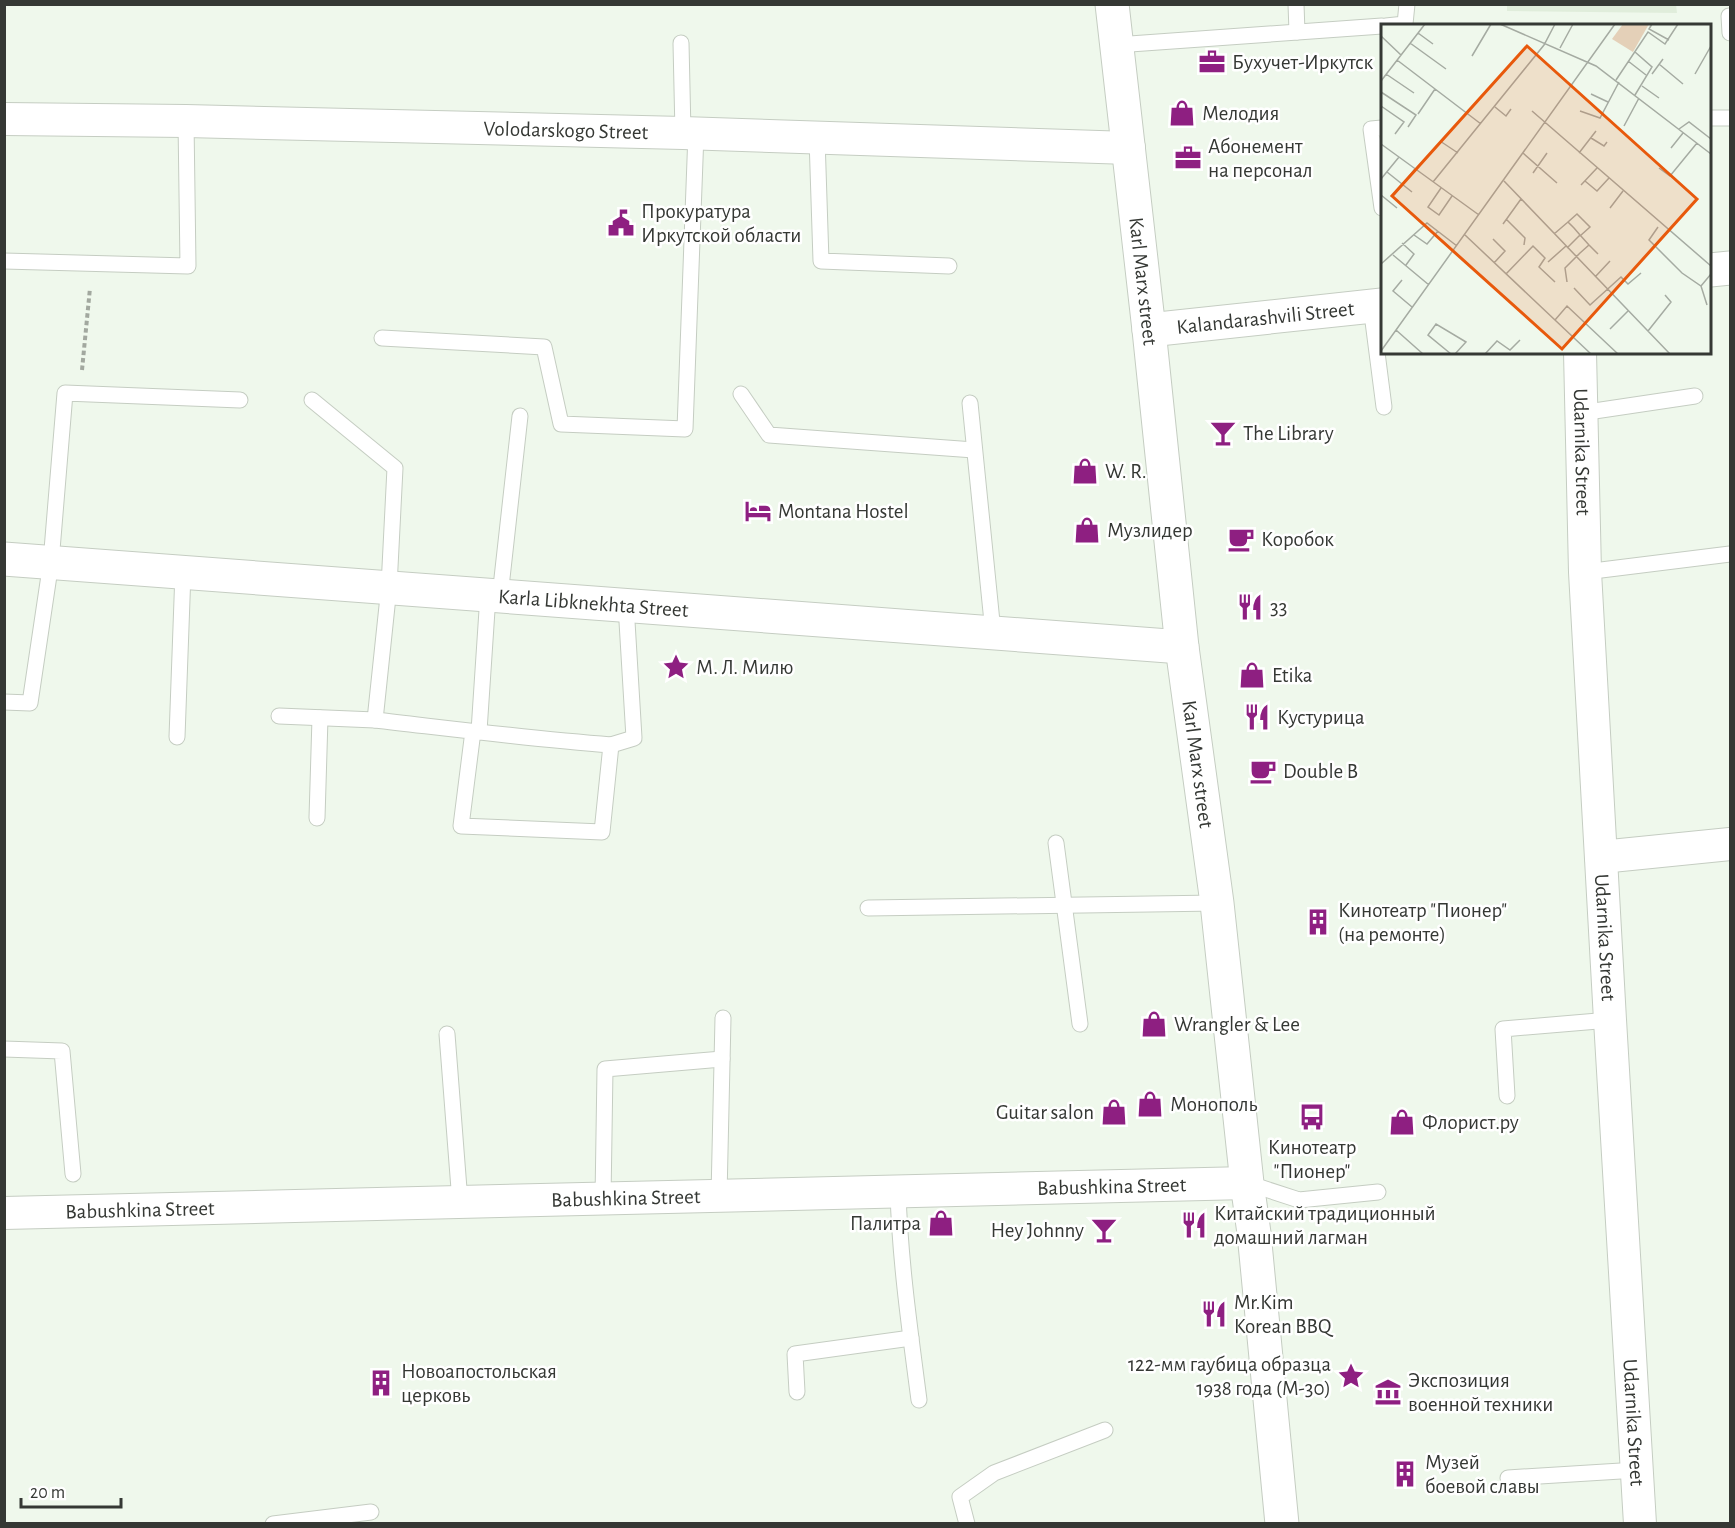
<svg xmlns="http://www.w3.org/2000/svg" width="1735" height="1528" font-family="'Alegreya Sans',sans-serif">
<rect width="100%" height="100%" fill="#eff8ec"/>
<path fill="#e0eddb" d="M1507 5 1676 4 1677 13 1507 11Z"/>
<g fill="none" stroke-linecap="round" stroke-linejoin="round">
<g stroke="#c5cdc2" stroke-width="17">
<g id="lane">
<path d="M1296 4 1297 32"/>
<path d="M1729 16 1730 33"/>
<path d="M1386 26 1405 24 1407 4"/>
<path d="M681 43 683 133"/>
<path d="M1116 45 1382 26"/>
<path d="M1710 118H1730"/>
<path d="M1382 128 1371 129 1382 208"/>
<path d="M817 138 821 261 949 266"/>
<path d="M4 261 188 266 186 121"/>
<path d="M1371 306 1384 407"/>
<path d="M382 338 544 347 561 424 685 429 696 133"/>
<path d="M741 394 769 435 974 450"/>
<path d="M970 403 993 632"/>
<path d="M1581 413 1695 396"/>
<path d="M1585 572 1730 554"/>
<path d="M500 596 520 416"/>
<path d="M4 702 30 703 51 562 65 393 240 400"/>
<path d="M279 716 375 720 389 587 395 468 312 400"/>
<path d="M375 720C454 729 532 739 611 745L602 832 461 826 473 731"/>
<path d="M479 731 488 595"/>
<path d="M177 737 183 572"/>
<path d="M611 745 634 738 626 605"/>
<path d="M317 818 320 718"/>
<path d="M1056 843 1080 1024"/>
<path d="M868 908 1217 903"/>
<path d="M447 1034 460 1202"/>
<path d="M4 1049 62 1051 73 1174"/>
<path d="M1507 1096 1503 1029 1610 1020"/>
<path d="M1247 1183 1299 1200 1378 1192"/>
<path d="M898 1192C900 1261 910 1331 919 1400"/>
<path d="M719 1196 723 1018"/>
<path d="M603 1199 605 1069 722 1059"/>
<path d="M797 1392 795 1354 911 1338"/>
<path d="M1508 1478 1637 1470"/>
<path d="M273 1524 371 1512"/>
<path d="M967 1524 960 1497 994 1473 1105 1430"/>
</g>
</g>
<g stroke="#c5cdc2" stroke-width="34">
<g id="street">
<path id="s1" d="M4 119 186 121 683 133 1129 148"/>
<path id="s2" d="M1580 352 1585 572 1610 1020 1640 1524"/>
<path d="M1601 857 1730 844"/>
<path id="s3" d="M4 1213 1247 1183"/>
</g>
</g>
<g stroke="#c5cdc2" stroke-width="35">
<g id="secondary">
<path id="s4" d="M1112 4 1149 330 1182 647 1217 903 1247 1183 1254 1233 1282 1524"/>
<path d="M1710 270 1730 268"/>
<path id="s5" d="M1149 330 1382 305"/>
<path id="s6" d="M4 559 1182 647"/>
</g>
</g>
<path stroke="#a2a89f" stroke-width="4" stroke-dasharray="4.5 3" stroke-linecap="butt" d="M82 370 90 288"/>
<use href="#lane" stroke="#fff" stroke-width="15"/>
<use href="#street" stroke="#fff" stroke-width="32"/>
<use href="#secondary" stroke="#fff" stroke-width="33"/>
</g>
<defs>
<g id="office-bare" transform="scale(2.07)"><path d="M-6-3h4V-5.5h4V-3h4V5H-6ZM-1-4.5V-3h2v-1.5ZM-6 0V1H6V0Z" fill="#8e1f81" stroke="#fff" stroke-width="2.5" paint-order="stroke"/></g>
<g id="shop-bare" transform="scale(2.07)"><path d="M-5-2.5h2.3a2.7 3.5 0 0 1 5.4 0H5L5.5 6h-11ZM-1.5-2.5h3a1.5 2.3 0 0 0-3 0Z" fill="#8e1f81" stroke="#fff" stroke-width="2.5" paint-order="stroke"/></g>
<g id="civic-bare" transform="scale(2.07)"><path d="M-.6-6.5H3V-4.5H.6V-3L4-1V1h2V6H-6V1h2V-1L-.6-3ZM-1.2 2.5V6h2.4V2.5Z" fill="#8e1f81" stroke="#fff" stroke-width="2.5" paint-order="stroke"/></g>
<g id="bar-bare" transform="scale(2.07)"><path d="M-6-5H6L.8 .8V4.5H3.5V6h-7V4.5H-.8V.8Z" fill="#8e1f81" stroke="#fff" stroke-width="2.5" paint-order="stroke"/></g>
<g id="hotel-bare" transform="scale(2.07)"><path d="M-6-4.5h1.5V1H6V5H4.5V3h-9V5H-6ZM-4 0a1.8 1.8 0 1 1 3.6 0ZM.5 0V-2.5h3Q6-2.5 6 0Z" fill="#8e1f81" stroke="#fff" stroke-width="2.5" paint-order="stroke"/></g>
<g id="cafe-bare" transform="scale(2.07)"><path d="M-5.5-4.5H6V0H3Q3 3.5 0 3.5H-2.5Q-5.5 3.5-5.5 0ZM3-3.2v2h1.7v-2ZM-6 4.5H4V6H-6Z" fill="#8e1f81" stroke="#fff" stroke-width="2.5" paint-order="stroke"/></g>
<g id="restaurant-bare" transform="scale(2.07)"><path d="M-5-6h1v4h1v-4h1v4h1v-4h1v5L-1.5 .5V6h-2V.5L-5-1ZM5-6V6H3V1.5H1.5Q1.5-4 5-6Z" fill="#8e1f81" stroke="#fff" stroke-width="2.5" paint-order="stroke"/></g>
<g id="sight-bare" transform="scale(2.07)"><path d="M0-6L1.8-2.2L6-1.7L2.9 1.2L3.7 5.4L0 3.3L-3.7 5.4L-2.9 1.2L-6-1.7L-1.8-2.2Z" fill="#8e1f81" stroke="#fff" stroke-width="2.5" paint-order="stroke"/></g>
<g id="building-bare" transform="scale(2.07)"><path d="M-4-6H4V6H1V3H-1V6H-4ZM-2.5-4.3h1.7v1.8h-1.7ZM.8-4.3h1.7v1.8H.8ZM-2.5-1h1.7V.8h-1.7ZM.8-1h1.7V.8H.8Z" fill="#8e1f81" stroke="#fff" stroke-width="2.5" paint-order="stroke"/></g>
<g id="bus-bare" transform="scale(2.07)"><path d="M-5-6H5V4H4V6H2V4H-2V6H-4V4H-5ZM-3.5-4V0h7V-4ZM-3.5 1.2v1.5H-2V1.2ZM2 1.2v1.5H3.5V1.2Z" fill="#8e1f81" stroke="#fff" stroke-width="2.5" paint-order="stroke"/></g>
<g id="museum-bare" transform="scale(2.07)"><path d="M0-6L6-3V-2H-6V-3ZM-5-1h2V3h-2ZM-1-1h2V3h-2ZM3-1h2V3H3ZM-6 4H6V6H-6Z" fill="#8e1f81" stroke="#fff" stroke-width="2.5" paint-order="stroke"/></g>
</defs>
<g fill-rule="evenodd">
<use href="#office-bare" x="1212" y="62"/>
<use href="#shop-bare" x="1182" y="113"/>
<use href="#office-bare" x="1188" y="158"/>
<use href="#civic-bare" x="621" y="223"/>
<use href="#bar-bare" x="1223" y="433"/>
<use href="#shop-bare" x="1085" y="471"/>
<use href="#hotel-bare" x="758" y="511"/>
<use href="#shop-bare" x="1087" y="530"/>
<use href="#cafe-bare" x="1241" y="539"/>
<use href="#restaurant-bare" x="1250" y="607"/>
<use href="#sight-bare" x="676" y="667"/>
<use href="#shop-bare" x="1252" y="675"/>
<use href="#restaurant-bare" x="1257" y="717"/>
<use href="#cafe-bare" x="1263" y="771"/>
<use href="#building-bare" x="1318" y="922"/>
<use href="#shop-bare" x="1154" y="1024"/>
<use href="#shop-bare" x="1150" y="1104"/>
<use href="#shop-bare" x="1114" y="1112"/>
<use href="#bus-bare" x="1312" y="1117"/>
<use href="#shop-bare" x="1402" y="1122"/>
<use href="#shop-bare" x="941" y="1223"/>
<use href="#restaurant-bare" x="1194" y="1225"/>
<use href="#bar-bare" x="1104" y="1230"/>
<use href="#restaurant-bare" x="1214" y="1314"/>
<use href="#sight-bare" x="1351" y="1376"/>
<use href="#building-bare" x="381" y="1383"/>
<use href="#museum-bare" x="1388" y="1392"/>
<use href="#building-bare" x="1405" y="1474"/>
</g>
<g text-anchor="middle" stroke-width="5" stroke-linejoin="round" paint-order="stroke">
<g font-size="21" fill="#353834" stroke="#fff" text-anchor="start">
<text x="1232" y="69">Бухучет-Иркутск</text>
<text x="1202" y="120">Мелодия</text>
<text x="1208" y="153">Абонемент<tspan x="1208" dy="24">на персонал</tspan></text>
<text x="641" y="218">Прокуратура<tspan x="641" dy="24">Иркутской области</tspan></text>
<text x="1243" y="440">The Library</text>
<text x="1105" y="478">W. R.</text>
<text x="778" y="518">Montana Hostel</text>
<text x="1107" y="537">Музлидер</text>
<text x="1261" y="546">Коробок</text>
<text x="1270" y="614">33</text>
<text x="696" y="674">М. Л. Милю</text>
<text x="1272" y="682">Etika</text>
<text x="1277" y="724">Кустурица</text>
<text x="1283" y="778">Double B</text>
<text x="1338" y="917">Кинотеатр "Пионер"<tspan x="1338" dy="24">(на ремонте)</tspan></text>
<text x="1174" y="1031">Wrangler &amp; Lee</text>
<text x="1170" y="1111">Монополь</text>
<text x="1094" y="1119" text-anchor="end">Guitar salon</text>
<text x="1422" y="1129">Флорист.ру</text>
<text x="1312" y="1154" text-anchor="middle">Кинотеатр<tspan x="1312" dy="24">"Пионер"</tspan></text>
<text x="1214" y="1220">Китайский традиционный<tspan x="1214" dy="24">домашний лагман</tspan></text>
<text x="921" y="1230" text-anchor="end">Палитра</text>
<text x="1084" y="1237" text-anchor="end">Hey Johnny</text>
<text x="1234" y="1309">Mr.Kim<tspan x="1234" dy="24">Korean BBQ</tspan></text>
<text x="1331" y="1371" text-anchor="end">122-мм гаубица образца<tspan x="1331" dy="24">1938 года (М-30)</tspan></text>
<text x="401" y="1378">Новоапостольская<tspan x="401" dy="24">церковь</tspan></text>
<text x="1408" y="1387">Экспозиция<tspan x="1408" dy="24">военной техники</tspan></text>
<text x="1425" y="1469">Музей<tspan x="1425" dy="24">боевой славы</tspan></text>
</g>
<g font-size="21" fill="#353834" stroke="#fff">
<text dy="7" stroke="none"><textPath href="#s1" startOffset="562">Volodarskogo Street</textPath></text>
<text dy="7" stroke="none"><textPath href="#s4" startOffset="279">Karl Marx street</textPath></text>
<text dy="7" stroke="none"><textPath href="#s5" startOffset="117">Kalandarashvili Street</textPath></text>
<text dy="7" stroke="none"><textPath href="#s2" startOffset="100">Udarnika Street</textPath></text>
<text dy="7" stroke="none"><textPath href="#s6" startOffset="591">Karla Libknekhta Street</textPath></text>
<text dy="7" stroke="none"><textPath href="#s4" startOffset="765">Karl Marx street</textPath></text>
<text dy="7" stroke="none"><textPath href="#s2" startOffset="586">Udarnika Street</textPath></text>
<text dy="7" stroke="none"><textPath href="#s3" startOffset="1108">Babushkina Street</textPath></text>
<text dy="7" stroke="none"><textPath href="#s3" startOffset="622">Babushkina Street</textPath></text>
<text dy="7" stroke="none"><textPath href="#s3" startOffset="136">Babushkina Street</textPath></text>
<text dy="7" stroke="none"><textPath href="#s2" startOffset="1072">Udarnika Street</textPath></text>
</g>
</g>
<g transform="translate(1381 24)">
<rect width="330" height="330" fill="#eff8ec"/>
<path d="M242 0H268L252 28 231 15Z" fill="#e4d0b8"/>
<path fill="none" stroke="#a5aba2" stroke-width="1.5" d="M119 0 215 42 330 130M271 0 268 5 288 16M37 9 52 20M0 12 20 31M29 19 65 45M179 24 192 0M254 28 271 43 254 71M91 32 110 0M16 36 100 100M247 37 265 51M278 40 302 60M5 50 33 69M271 50 282 35M314 50 330 22M235 56 267 8 284 20 297 0M0 57 44 0M261 62 278 74M0 68 35 91 27 103M210 70 227 78M0 82 23 98 14 110M114 83 125 92 130 85M151 87 330 242M199 87 219 94 238 58M37 90 54 65M243 102 258 74M298 105 308 98 330 115M210 114 223 122 226 118M59 117 77 129M0 120 98 191M290 124 302 109M142 129 176 159M198 129 215 107M278 144 289 152 316 119M6 148 31 168M152 149 166 129M0 155 18 133M123 157 289 330M204 157 216 167 228 154M52 158 163 21 174 0M200 161 216 144M60 164 47 183 58 191 71 172M0 171 16 184M13 171 34 145M229 184 242 167M125 195 144 214 143 221M122 200 140 175M277 203 268 216 301 249 320 262 330 250M173 210 187 198M33 211 46 220 57 207M84 211 210 330M199 212 209 203 196 190 187 198 193 204 199 211 208 221M112 215 124 227 113 239M21 219 33 230 25 241M186 224 199 211M12 231 48 261M167 238 185 222M0 240 46 199 76 222M125 250 152 222 164 234 158 243 174 258M214 253 229 237M21 256 12 267 31 283M186 258 184 244 199 229 208 221 217 230M320 262 326 281M193 264 209 281 240 253 247 260 260 249M174 296 186 282 237 330M229 305 247 287M15 306 42 330M267 307 290 278 284 271M0 327 234 0M70 330 47 311 55 300 85 318 74 330M104 330 116 317 129 326 139 316"/>
<path fill="#e8590c" fill-opacity="0.15" stroke="#e8590c" stroke-width="3" d="M146 22 316 175 181 325 11 172Z"/>
<rect width="330" height="330" fill="none" stroke="#353834" stroke-width="3"/>
</g>
<rect width="1735" height="1528" fill="none" stroke="#353834" stroke-width="12"/>
<path d="M21 1498v9h100v-9" fill="none" stroke="#353834" stroke-width="3"/>
<text x="30" y="1498" font-size="18" fill="#353834" stroke="#ffffff" stroke-width="4.5" paint-order="stroke">20 m</text>
</svg>
